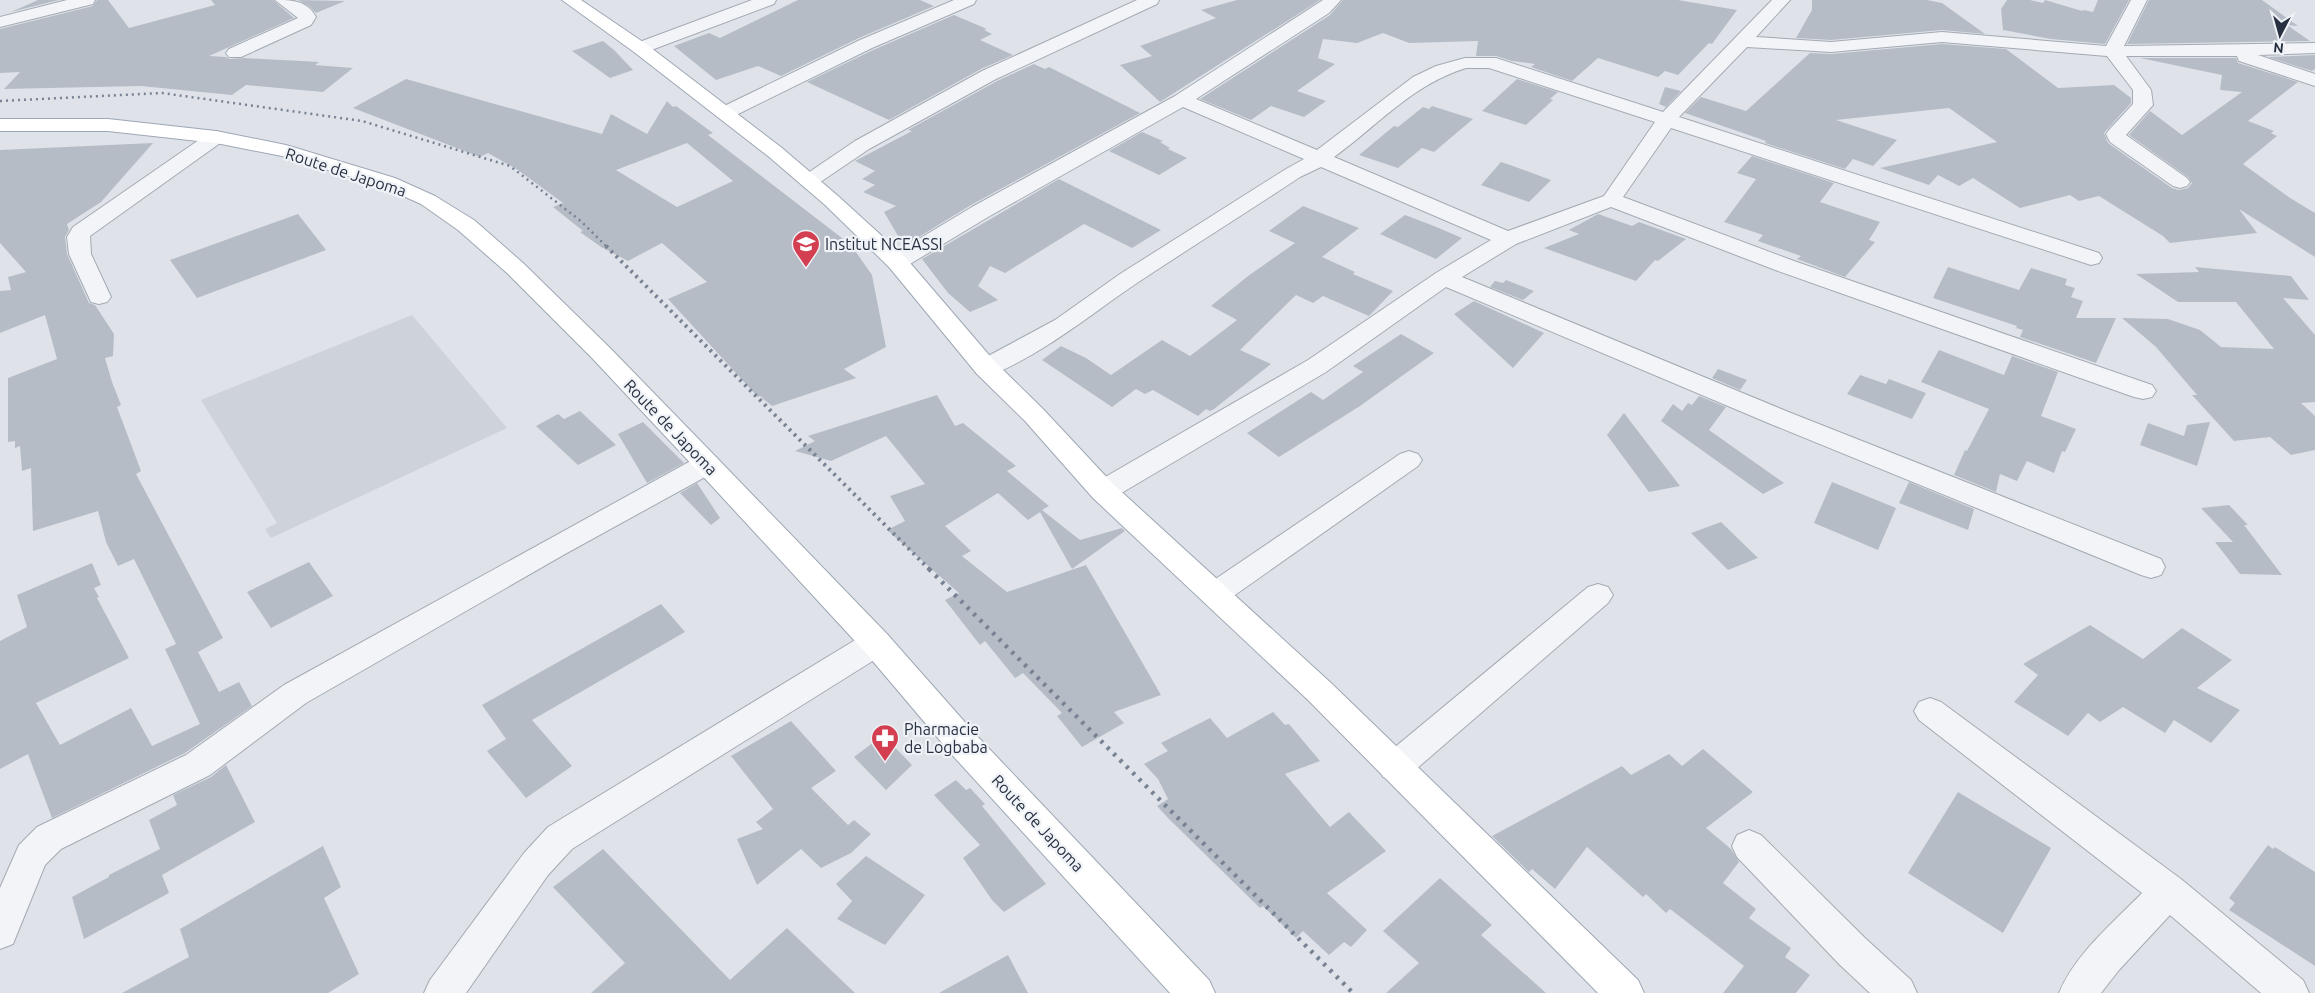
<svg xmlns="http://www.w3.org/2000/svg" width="2315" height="993" font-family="Ubuntu,sans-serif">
<rect width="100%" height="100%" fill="#dfe3e9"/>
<path fill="#cdd2db" d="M412 315 507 428 271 538 265 529 277 523 201 400Z"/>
<g fill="#b6bcc6" fill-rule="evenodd">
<path d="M38 0H59L11 12Z"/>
<path d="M97 0H108L129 28 215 5 211 0H273L294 18 209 56 226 57 229 59 244 58 319 62 315 65 353 68 323 92 246 85 232 95 141 86 4 89 20 72 0 73V29L93 6Z"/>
<path d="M298 0 345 1 316 13 309 6Z"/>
<path d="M798 0H920L934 6 859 38 781 76 758 66 716 80 674 46 709 33 720 38Z"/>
<path d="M1237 0H1320L1160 102 1120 65 1152 56 1140 46 1216 18 1201 10Z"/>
<path d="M1343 0H1678L1737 10 1712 44 1709 43 1678 75 1665 71 1658 77 1598 58 1572 81 1531 67 1535 64 1512 61 1496 56H1476L1478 41 1409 43 1383 33 1357 43 1323 39 1318 58 1335 64 1297 91 1326 101 1304 117 1271 106 1251 120 1200 99 1330 15Z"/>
<path d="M1812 0H1927L1942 3 1985 34 1942 30 1831 40 1796 38 1812 10Z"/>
<path d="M2007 0H2030L2043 3 2045 0 2082 11 2084 10 2093 12 2098 0H2129L2105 44 2051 39 2003 30 2001 9Z"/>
<path d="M2149 0H2262L2298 26 2287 25 2310 41 2127 44Z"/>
<path d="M954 15 987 29 984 30 992 34 980 40 1013 55 981 69 889 120 807 82 873 50Z"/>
<path d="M603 41 614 50 633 70 610 78 572 51Z"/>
<path d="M1942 44 2006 49 2058 88 2114 85 2131 98V103L2104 133 2108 143 2172 188 2179 190 2188 188 2192 183 2188 177 2129 135 2150 111 2182 135 2242 92 2220 90 2222 75 2140 58H2236L2238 63 2298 82 2248 121 2274 131 2271 133 2277 136 2243 164 2290 198 2315 213V257L2239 209 2257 233 2170 243 2163 236 2099 196 2079 201 2070 195 2020 208 1973 178 1959 186 1938 175 1929 185 1880 168 1997 142 1949 108 1836 120 1897 140 1873 166 1853 159 1845 169 1765 143 1766 141 1685 113 1701 97 1746 111 1810 53 1831 54Z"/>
<path d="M2315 55V69L2312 71 2268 57Z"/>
<path d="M1034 64 1045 69 1049 67 1140 113 971 205 904 246 884 212 896 206 863 192 875 185 862 179 875 171 855 161 912 131 908 130 997 81Z"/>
<path d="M406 79 602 134 611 114 647 134 667 101 673 107 676 106 713 133 708 135 851 245 872 275 886 347 844 369 856 378 772 406 760 396 758 397 668 299 707 282 662 243 628 261 601 247 580 232 583 231 553 207 563 203 518 170 488 153 480 157 353 108ZM687 143 733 181 677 207 616 170Z"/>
<path d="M1517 79 1558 92 1550 99 1553 100 1526 125 1482 111Z"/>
<path d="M1665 87 1681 91 1666 107 1659 104Z"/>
<path d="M1432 106 1473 119 1434 152 1422 148 1398 168 1359 155 1394 126 1398 127 1423 107 1429 109Z"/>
<path d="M1142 132 1163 141 1160 142 1170 148 1168 149 1187 158 1159 175 1109 151Z"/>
<path d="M153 143 101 202 67 224 69 230 65 237 67 254 89 303 95 305 114 334 113 356 105 358 112 382 121 405 117 407 141 471 136 474 223 638 198 652 219 692 239 682 252 706 185 753 52 818 28 754 0 769V641L27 627 17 595 92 563 101 585 94 588 99 597 97 598 129 658 36 703 60 745 131 708 152 746 200 724 165 649 176 644 134 559 118 566 106 542 98 511 33 531 31 468 22 471 20 446 15 448V441L8 442V378L57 359 45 315 0 333V291L11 290 8 277 26 272 0 243V150Z"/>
<path d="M1752 156 1834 183 1820 202 1880 222 1869 240 1875 242 1845 277 1797 259 1801 256 1758 241 1763 235 1724 222 1756 179 1737 173Z"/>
<path d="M1501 162 1510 165 1551 180 1529 202 1481 185Z"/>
<path d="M1059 179 1161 230 1132 248 1084 224 1005 273 990 266 978 286 998 300 970 312 948 293 922 259Z"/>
<path d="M1303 206 1359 228 1322 257 1355 272 1353 274 1393 291 1369 316 1323 296 1313 303 1296 295 1240 350 1271 364 1214 409 1210 411 1206 409 1198 416 1153 390 1145 394 1136 389 1112 407 1042 360 1061 346 1086 358 1111 375 1162 340 1190 356 1237 320 1211 306 1248 276 1295 243 1269 231Z"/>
<path d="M298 214 326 250 197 298 170 260Z"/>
<path d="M1598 214 1632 226 1639 222 1686 239 1658 261 1655 260 1636 281 1544 248 1579 234 1569 230Z"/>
<path d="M1405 215 1434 226 1462 238 1436 259 1380 234Z"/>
<path d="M1948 267 2019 290 2031 268 2067 279 2065 285 2075 288 2071 297 2083 301 2076 318H2116L2096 363 2020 337 2023 330 2016 328 2017 326 1933 298Z"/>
<path d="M2195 267 2291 276 2309 300 2283 298 2315 335V402L2301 403 2315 416V450L2291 455 2270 437 2234 441 2192 395H2197L2156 347 2122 318 2168 319 2200 330 2221 347 2274 349 2236 302H2178L2136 274 2199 272Z"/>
<path d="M1506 280 1534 291 1523 300 1490 287 1495 281 1503 283Z"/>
<path d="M1474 301 1544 333 1513 368 1454 314Z"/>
<path d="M1401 334 1434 353 1360 406 1279 457 1247 433 1311 392 1323 400 1363 372 1353 366Z"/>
<path d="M1939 350 2004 375 2012 356 2058 372 2041 416 2076 429 2065 452 2062 451 2054 473 2027 461 2017 481 2000 474 1996 492 1954 475 1965 450 1967 451 1989 409 1921 382Z"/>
<path d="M1718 369 1747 380 1740 390 1712 378Z"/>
<path d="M1860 375 1886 384 1889 379 1926 393 1912 419 1847 394Z"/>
<path d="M937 395 955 426 963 423 1016 466 1007 471 1049 506 1042 510 1080 540 1122 528 1125 531 1072 569 1040 512 1028 520 998 493 945 526 971 551 962 556 1007 592 1086 565 1161 695 1114 712 1124 723 1082 747 1057 716 1062 713 1023 673 1015 678 985 641 980 645 945 600 959 593 887 530 905 521 890 496 925 484 886 436 831 461 795 451 815 441 808 436Z"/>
<path d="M1699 396 1726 407 1709 430 1784 483 1763 494 1661 421 1673 404 1682 411 1688 403 1692 405Z"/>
<path d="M580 411 616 445 578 465 536 426 558 414 564 419Z"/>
<path d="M1624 413 1680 486 1649 492 1607 435Z"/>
<path d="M643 422 684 463 647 483 618 434Z"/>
<path d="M2210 422 2197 466 2140 445 2148 423 2184 436 2187 425Z"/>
<path d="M1832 482 1896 508 1878 550 1814 523Z"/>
<path d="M1909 482 1974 509 1968 530 1899 503Z"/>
<path d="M697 483 720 518 711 525 680 493Z"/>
<path d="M2229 505 2248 525H2244L2282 575 2240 574 2215 542H2233L2201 508Z"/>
<path d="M1721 522 1758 558 1728 570 1691 533Z"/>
<path d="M309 562 333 596 271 628 247 592Z"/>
<path d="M661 604 685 632 532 720 572 766 526 798 487 751 506 739 482 705Z"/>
<path d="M2090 625 2143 659 2182 628 2232 660 2197 688 2240 710 2211 743 2174 720 2165 733 2123 707 2100 722 2088 713 2068 736 2014 702 2038 675 2023 664Z"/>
<path d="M1273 712 1285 725 1289 724 1320 761 1285 774 1330 827 1349 812 1386 851 1327 893 1367 930 1351 947 1344 942 1329 955 1303 931 1296 938 1263 906 1260 908 1168 818 1157 806 1168 799 1158 779 1144 764 1168 751 1161 743 1210 718 1227 738Z"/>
<path d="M791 721 836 771 811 788 848 825 854 820 871 834 851 853 821 868 801 849 757 885 737 839 763 829 756 822 773 809 731 756Z"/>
<path d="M883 735 912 765 886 790 854 757Z"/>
<path d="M1703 749 1753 792 1706 828 1731 849 1739 862 1723 883 1756 909 1749 918 1791 948 1785 957 1810 975 1796 993H1723L1744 966 1670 909 1666 913 1646 894 1643 897 1587 847 1555 889 1532 869 1529 872 1492 836 1622 766 1631 775 1669 754 1682 766Z"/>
<path d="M226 765 255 822 162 875 169 893 84 939 72 897 109 877V875L160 849 149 820 177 805 173 795 211 777Z"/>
<path d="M956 780 966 790 970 788 985 804 982 806 1046 884 1004 912 992 900 963 858 980 845 934 795Z"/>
<path d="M1958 792 2051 848 2003 933 1908 873Z"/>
<path d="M2268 845 2273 849 2275 847 2315 872V966L2229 910 2235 903 2229 898Z"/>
<path d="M323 846 341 887 324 898 359 974 328 993H122L189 957 180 929Z"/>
<path d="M603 849 730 980 787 928 855 993H591L625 963 553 887Z"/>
<path d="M866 856 925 895 885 945 837 919 852 901 836 884Z"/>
<path d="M1440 878 1492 925 1481 935 1546 993H1386L1419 963 1383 931Z"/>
<path d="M1008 955 1028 993H939Z"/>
</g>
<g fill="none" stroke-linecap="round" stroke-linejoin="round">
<g stroke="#a4aab3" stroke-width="2">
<g id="minor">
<path d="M67 0H95L93 4 0 27V17Z"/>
<path d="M275 0C291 0 307 0 316 17L311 25 241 57H229L226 53 229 49 298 18Z"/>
<path d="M752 0H776L774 4 646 52H634L631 48 634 44Z"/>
<path d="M954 0H976L974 4 872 48 732 117 725 119 718 117 715 113 718 109 860 40Z"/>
<path d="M1137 0H1159L1157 4 996 79 869 149 816 185 809 187 802 185 799 181 802 177 855 141 982 71Z"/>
<path d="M1323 0H1341L1329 13 1196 99 1317 150 1413 77 1436 66 1465 58H1496L1663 112 1772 0H1790L1756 37 1831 42 1942 32 2106 46 2131 0H2147L2124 46 2315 43V53L2258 55 2315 74V86L2239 61 2237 56H2126L2151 90 2153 105 2126 135 2187 178 2190 182 2187 186 2180 188 2173 186 2110 142 2106 134 2109 130 2133 104V90L2107 56 1942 42 1831 52 1747 47 1679 117 2099 253 2102 258 2099 263 2091 265 1671 128 1623 197 1794 261 2152 385 2156 391 2152 397 2143 399 2134 397 1778 271 1611 207 1516 244 1462 277 1791 413 2161 559 2165 567 2161 575 2151 578 2141 575 1773 425 1446 287 1326 372 1113 498 1103 501 1093 498 1089 491 1093 484 1308 360 1436 273 1491 240 1321 167 1300 177C1246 213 1191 247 1137 283 1091 314 1047 351 996 373 989 376 984 375 977 374L974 368 977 362 1055 320 1120 274 1286 169 1304 159 1183 107 988 217 905 267 897 269 889 267 886 262 889 257 972 207 1175 96ZM1466 68H1489L1655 122 1604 196 1508 231 1334 157C1377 126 1413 84 1466 68Z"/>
<path d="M216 131 223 133 226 137 223 141 90 236 91 254 111 297 107 302 99 304 91 302 69 254 67 237 73 227 209 133Z"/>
<path d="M1409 451 1418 454 1422 460 1418 466 1225 602 1215 605 1205 602 1200 594 1205 586 1400 454Z"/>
<path d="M707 455 716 457 720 464 716 471 565 554 306 703 210 775 61 849 45 865 13 944 0 949V888L19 845 37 827 186 755 284 685 698 457Z"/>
<path d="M1598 584 1608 587 1613 595 1608 603 1407 777 1395 781 1383 777 1378 767 1383 757 1588 587Z"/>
<path d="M876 631 887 634 891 643 887 652 572 849 548 875 466 993H424L430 980 524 853 548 827 865 634Z"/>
<path d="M1930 698 1941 702 2181 879 2303 980 2309 993H2261L2170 915 2119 970 2101 993H2059C2075 954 2113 923 2142 893L1919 720 1914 711 1919 702Z"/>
<path d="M1749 830 1761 835 1866 939 1911 980 1917 993H1870L1840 965 1737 857 1732 846 1737 835Z"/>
</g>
</g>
<g stroke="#9ea7b5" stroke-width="2">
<g id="major">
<path d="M562 0H581L646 44 782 148 838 196 905 257 995 362 1043 409 1113 484 1331 683 1638 980 1644 993H1598L1309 701 1093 498 1025 421 977 374 889 267 824 204 768 156 634 52Z"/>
<path d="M0 119H108L216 131 286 145 395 178 435 196 474 220 523 263 610 348 716 457 887 634 978 737 1209 980 1215 993H1170L954 757 865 652 698 471 592 358 507 273 458 230 421 204 381 186 282 156 216 143 108 131H0Z"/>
</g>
</g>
<use href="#minor" fill="#f2f4f7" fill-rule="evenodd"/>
<use href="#major" fill="#fff" fill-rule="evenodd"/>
<path stroke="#788293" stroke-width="2.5" stroke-dasharray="2 4" stroke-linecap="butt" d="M0 101 162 93 362 121 510 166 582 222 607 247"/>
<path stroke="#788293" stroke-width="4" stroke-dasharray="2.5 4.5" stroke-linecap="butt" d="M606 246 930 570"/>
<path stroke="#788293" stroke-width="4.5" stroke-dasharray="3 6" stroke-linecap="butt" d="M929 569 1353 993"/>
</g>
<defs>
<g id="school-pin" transform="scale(1.4375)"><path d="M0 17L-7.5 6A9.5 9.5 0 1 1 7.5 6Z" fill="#d33f51" stroke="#eff2f6"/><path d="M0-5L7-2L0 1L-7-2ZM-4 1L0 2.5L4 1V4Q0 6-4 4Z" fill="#fff"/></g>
<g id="pharmacy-pin" transform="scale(1.4375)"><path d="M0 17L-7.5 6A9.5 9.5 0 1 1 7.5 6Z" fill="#d33f51" stroke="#eff2f6"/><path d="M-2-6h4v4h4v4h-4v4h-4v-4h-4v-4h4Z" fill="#fff"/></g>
</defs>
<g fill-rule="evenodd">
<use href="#school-pin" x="806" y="244"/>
<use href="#pharmacy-pin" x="885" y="738"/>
</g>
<g text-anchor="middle" stroke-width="4.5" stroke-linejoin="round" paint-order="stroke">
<g font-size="16" fill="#273041" stroke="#eff2f6">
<text transform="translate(346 172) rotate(18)" y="6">Route de Japoma</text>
<text transform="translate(671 427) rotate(46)" y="6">Route de Japoma</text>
<text transform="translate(1038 823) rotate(47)" y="6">Route de Japoma</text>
</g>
<g font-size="16" fill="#273041" stroke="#eff2f6" text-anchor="start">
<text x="825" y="250">Institut NCEASSI</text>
<text x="904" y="735">Pharmacie<tspan x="904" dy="18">de Logbaba</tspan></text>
</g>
</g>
<g transform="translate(2280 35) rotate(186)" stroke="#eff2f6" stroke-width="4" paint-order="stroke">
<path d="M0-4L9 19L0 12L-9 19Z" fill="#273041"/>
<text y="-8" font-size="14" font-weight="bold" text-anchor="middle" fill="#273041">N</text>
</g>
</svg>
